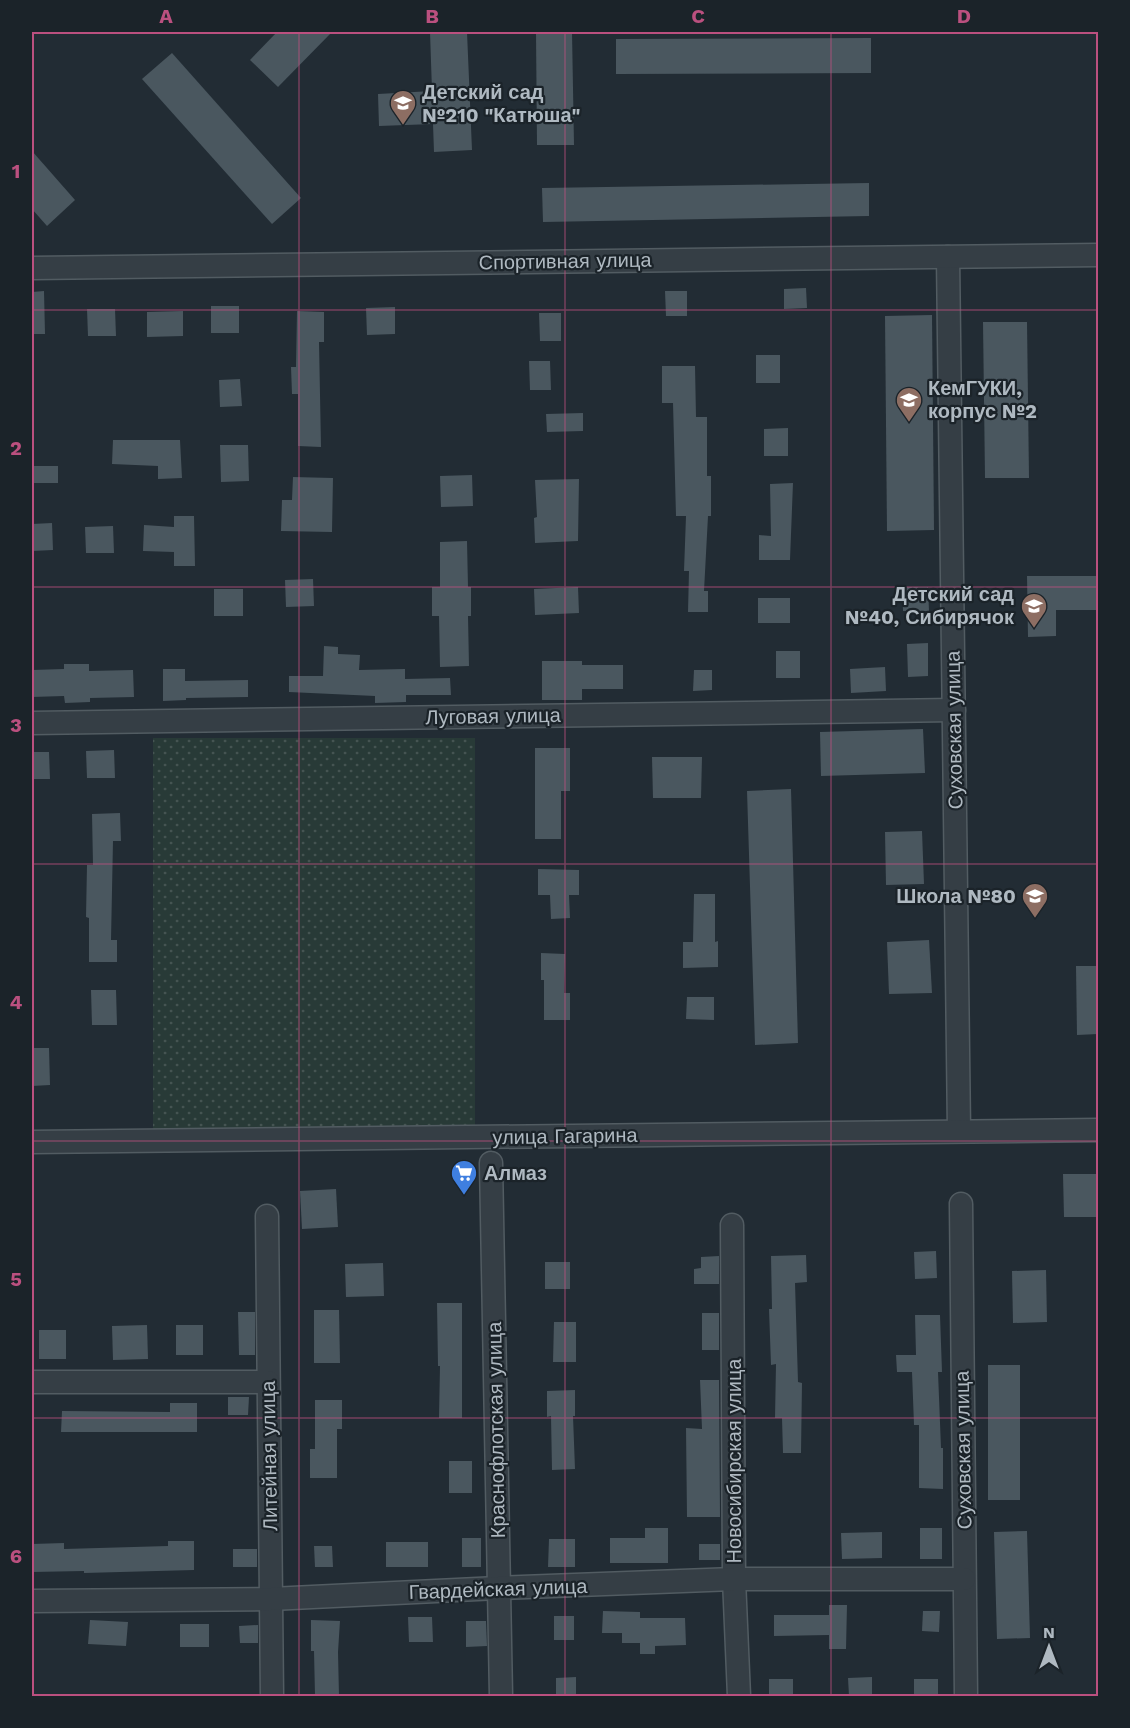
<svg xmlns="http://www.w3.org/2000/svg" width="1130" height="1728" font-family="'Work Sans',sans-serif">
<defs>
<pattern id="park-dots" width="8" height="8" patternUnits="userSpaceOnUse" patternTransform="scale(1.5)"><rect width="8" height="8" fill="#283a37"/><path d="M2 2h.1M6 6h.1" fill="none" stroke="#455452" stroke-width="1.8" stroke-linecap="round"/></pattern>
</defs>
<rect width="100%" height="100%" fill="#222c34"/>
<path fill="url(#park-dots)" d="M153 738H475V1131L153 1132Z"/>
<g fill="#4a575f">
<path d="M277 32H332L278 87 250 60Z"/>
<path d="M430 32H467L472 150 434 152 433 124 379 126 378 94 432 91Z"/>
<path d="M536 32H572L574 145H537Z"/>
<path d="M871 38V73L616 74V39Z"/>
<path d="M172 53 301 198 272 224 142 79Z"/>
<path d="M32 151 75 200 47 226 32 209Z"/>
<path d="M869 183V216L543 222 542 188Z"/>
<path d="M806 288 807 308 784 309V289Z"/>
<path d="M44 291 45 334H32V292Z"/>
<path d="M665 291H687V316H666Z"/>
<rect x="211" y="306" width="28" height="27"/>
<path d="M395 307V334L367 335 366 308Z"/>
<path d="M87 309H115L116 336H88Z"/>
<path d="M183 311V336L147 337V312Z"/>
<path d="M297 311 324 312V342H319L321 447 298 446V394H292L291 367H296Z"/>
<path d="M539 313H561V341H540Z"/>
<path d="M932 315 934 530 887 531 885 316Z"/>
<path d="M983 322H1027L1029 478H985Z"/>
<rect x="756" y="355" width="24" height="28"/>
<path d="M529 361H550L551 390H530Z"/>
<path d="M662 366H695L696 417H707V476H711V516H708L704 591H708V612H688L689 571H684L686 516H676L673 403H662Z"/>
<path d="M240 379 242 406 220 407 219 380Z"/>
<path d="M583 413V431L547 432 546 414Z"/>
<path d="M788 428V456H764V429Z"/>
<path d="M113 440H180L182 478 158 479V466L112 464Z"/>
<path d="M220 445H248L249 481 221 482Z"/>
<rect x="32" y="466" width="26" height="17"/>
<path d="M472 475 473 506 441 507 440 476Z"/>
<path d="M293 477 333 478 332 532 281 531 282 500H292Z"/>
<path d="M579 479 578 541 535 543 534 518 537 517 535 480Z"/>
<path d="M793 483 790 560H759V535L771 536 770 484Z"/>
<path d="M174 516H194L195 566H174V552L143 551 144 525 174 527Z"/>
<path d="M52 523 53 550 32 551V524Z"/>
<path d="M113 526 114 553H86L85 527Z"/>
<path d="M467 541 468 587H471V616H468L469 666 440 667 439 616H432V587H440V542Z"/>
<path d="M1027 576H1098V610H1056V636L1028 637Z"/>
<path d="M313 579 314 606 286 607 285 580Z"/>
<path d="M578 587 579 613 535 615 534 589Z"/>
<path d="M902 587H928L929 611H903Z"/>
<rect x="214" y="589" width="29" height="27"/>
<rect x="758" y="598" width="32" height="25"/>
<path d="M928 643V676L908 677 907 644Z"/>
<path d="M324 646 338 647V654L360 655 359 670 405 669V679L450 678 451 695H406V702L375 703V696L289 692V676H323Z"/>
<rect x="776" y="651" width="24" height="27"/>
<path d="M542 661H582V665H623V689H582V700H542Z"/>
<path d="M64 664H89V671L133 670 134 697 90 698V702L65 703 64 696 32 697V670L64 669Z"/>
<path d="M885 667 886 691 851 693 850 669Z"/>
<path d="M163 669H185V681L248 680V697L186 698V700L163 701Z"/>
<path d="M694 670H712V690L693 691Z"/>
<path d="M923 729 925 773 821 776 820 732Z"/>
<path d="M535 748H570V791H561V839H535Z"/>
<path d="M114 750 115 778H87L86 751Z"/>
<path d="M32 752H49L50 779H32Z"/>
<path d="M652 757H702L701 798H653Z"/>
<path d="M791 789 798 1043 755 1045 747 791Z"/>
<path d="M120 813 121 841H113L111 940H117V962H89V918L86 917 87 865H93L92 814Z"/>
<path d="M922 831 924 884 886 885 885 832Z"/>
<path d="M538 869 579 870V895H569L570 918 551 919 550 895H538Z"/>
<path d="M694 894H715V942L718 941V967L683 968V942H693Z"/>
<path d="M929 940 932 993 889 994 887 942Z"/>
<path d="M541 953 565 954 564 993H570V1020H544V980H541Z"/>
<path d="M1076 966H1098V1034L1077 1035Z"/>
<path d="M91 990H116L117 1025H92Z"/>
<path d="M687 997H714V1020L686 1019Z"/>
<path d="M32 1048H49L50 1085 32 1086Z"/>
<path d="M1063 1174H1098V1217H1064Z"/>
<path d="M336 1189 338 1227 302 1229 300 1191Z"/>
<path d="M936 1251 937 1278 915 1279 914 1252Z"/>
<path d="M806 1255 807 1282 795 1283 798 1382 802 1383 801 1453H783L782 1418H775L776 1364 771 1365 769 1309H772L771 1256Z"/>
<path d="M719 1256V1284H694V1269L701 1268V1257Z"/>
<rect x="545" y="1262" width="25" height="27"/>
<path d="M383 1263 384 1296 346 1297 345 1264Z"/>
<path d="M1046 1270 1047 1322 1013 1323 1012 1271Z"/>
<path d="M437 1303H462V1418H439L440 1366H438Z"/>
<path d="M314 1310H339L340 1363H314Z"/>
<path d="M238 1312H255V1355H239Z"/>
<rect x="702" y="1313" width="17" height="37"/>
<path d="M915 1315H940L942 1372H938L941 1448H943V1489L919 1488V1425H914L912 1372H897L896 1355H916Z"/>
<path d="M554 1322H576V1362H553Z"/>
<path d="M147 1325 148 1359 113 1360 112 1326Z"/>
<rect x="176" y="1325" width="27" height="30"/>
<rect x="39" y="1330" width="27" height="29"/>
<rect x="988" y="1365" width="32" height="135"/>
<path d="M700 1380H719L720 1517H687L686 1428 702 1429Z"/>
<path d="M575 1390V1416H573L575 1469 552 1470 551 1416 547 1417V1391Z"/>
<path d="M228 1397H249L248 1415H228Z"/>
<path d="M315 1400H342V1429H337V1478H310V1449H315Z"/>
<path d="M170 1403H197V1432H61L62 1411 170 1412Z"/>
<rect x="449" y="1461" width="23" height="32"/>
<path d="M645 1528H668V1563H610V1538H645Z"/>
<rect x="920" y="1528" width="22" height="31"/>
<path d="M1027 1531 1030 1638 997 1639 994 1532Z"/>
<path d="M882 1532V1558L842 1559 841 1533Z"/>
<rect x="462" y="1538" width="19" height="29"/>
<path d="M549 1539H575V1567H548Z"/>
<path d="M168 1541H194V1570L84 1573V1571L32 1572V1544L64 1543V1549L168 1546Z"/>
<rect x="386" y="1542" width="42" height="25"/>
<rect x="699" y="1544" width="21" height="16"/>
<path d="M314 1546H332L333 1567H315Z"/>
<rect x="233" y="1549" width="24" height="18"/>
<path d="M829 1605H847L846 1649H829V1635L774 1636V1615H829Z"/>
<path d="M603 1611 640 1612V1618H685L686 1645 655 1646V1654H640V1643H622V1633H602Z"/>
<path d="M923 1611H940L939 1632 922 1631Z"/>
<rect x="554" y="1616" width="20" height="24"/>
<path d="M408 1617H432L433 1642H409Z"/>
<path d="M90 1620 128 1622 126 1646 88 1644Z"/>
<path d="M311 1620 340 1621 338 1652 339 1696H315L314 1651H311Z"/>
<path d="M466 1621H486L487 1646 466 1647Z"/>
<rect x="180" y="1624" width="29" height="23"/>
<path d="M258 1625V1643H240L239 1626Z"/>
<path d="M576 1677V1696H556V1678Z"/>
<path d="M872 1677V1696H849L848 1678Z"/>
<rect x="769" y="1679" width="24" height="17"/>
<rect x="914" y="1679" width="24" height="17"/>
</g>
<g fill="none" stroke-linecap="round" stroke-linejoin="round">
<g stroke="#525c62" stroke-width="25">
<g id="minor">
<path d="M948 257 959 1131"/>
<path d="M32 268 1098 255"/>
<path d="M32 723 954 710"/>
<path d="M32 1142 1098 1130"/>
<path d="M491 1163 501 1696"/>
<path d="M961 1204 966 1696"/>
<path d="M267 1216 272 1696"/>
<path d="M732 1225 734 1579 739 1696"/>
<path d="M32 1382H268"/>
<path d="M32 1601 271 1599 498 1588 734 1579H964"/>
</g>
</g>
<use href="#minor" stroke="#353e45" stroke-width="22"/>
</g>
<path fill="none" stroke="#bb507f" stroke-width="1.5" stroke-opacity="0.55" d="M299 32V1696M565 32V1696M831 32V1696M32 310H1098M32 587H1098M32 864H1098M32 1141H1098M32 1418H1098"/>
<defs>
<g id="school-pin" transform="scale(1.35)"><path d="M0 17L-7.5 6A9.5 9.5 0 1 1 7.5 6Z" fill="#8d6e63" stroke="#1b2329"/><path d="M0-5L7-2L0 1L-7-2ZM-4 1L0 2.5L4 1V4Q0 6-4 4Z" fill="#fff"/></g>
<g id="university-pin" transform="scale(1.35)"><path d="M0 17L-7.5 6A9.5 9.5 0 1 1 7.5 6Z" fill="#8d6e63" stroke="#1b2329"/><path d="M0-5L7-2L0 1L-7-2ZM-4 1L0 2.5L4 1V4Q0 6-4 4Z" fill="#fff"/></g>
<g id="supermarket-pin" transform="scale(1.35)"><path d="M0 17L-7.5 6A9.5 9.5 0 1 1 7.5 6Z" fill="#3f7fe0" stroke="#1b2329"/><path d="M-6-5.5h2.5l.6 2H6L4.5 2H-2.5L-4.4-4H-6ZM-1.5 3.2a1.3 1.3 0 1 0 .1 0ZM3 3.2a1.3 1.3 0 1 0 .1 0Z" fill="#fff"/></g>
</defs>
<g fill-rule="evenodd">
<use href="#school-pin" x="403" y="103"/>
<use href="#university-pin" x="909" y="400"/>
<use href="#school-pin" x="1034" y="606"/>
<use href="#school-pin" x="1035" y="896"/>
<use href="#supermarket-pin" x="464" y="1173"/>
</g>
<g text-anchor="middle" stroke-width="4.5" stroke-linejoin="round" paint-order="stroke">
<g font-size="20" font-weight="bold" fill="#afb9c1" stroke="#1b2329" text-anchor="start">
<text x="422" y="99">Детский сад<tspan x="422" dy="23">№210 "Катюша"</tspan></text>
<text x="928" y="395">КемГУКИ,<tspan x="928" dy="23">корпус №2</tspan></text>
<text x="1014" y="601" text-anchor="end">Детский сад<tspan x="1014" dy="23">№40, Сибирячок</tspan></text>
<text x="1016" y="903" text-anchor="end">Школа №80</text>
<text x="484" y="1180">Алмаз</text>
</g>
<g font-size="20" fill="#afb9c1" stroke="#1b2329">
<text transform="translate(565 261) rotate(-1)" y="7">Спортивная улица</text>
<text transform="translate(493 716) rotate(-1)" y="7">Луговая улица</text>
<text transform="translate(954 730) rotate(-91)" y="7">Суховская улица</text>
<text transform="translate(565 1136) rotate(-1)" y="7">улица Гагарина</text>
<text transform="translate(496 1430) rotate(-91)" y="7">Краснофлотская улица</text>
<text transform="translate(963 1450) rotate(-91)" y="7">Суховская улица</text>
<text transform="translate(269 1456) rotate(-91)" y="7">Литейная улица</text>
<text transform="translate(734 1461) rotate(-90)" y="7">Новосибирская улица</text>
<text transform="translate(498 1589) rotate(-2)" y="7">Гвардейская улица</text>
</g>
</g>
<rect width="1130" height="1728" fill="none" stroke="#1b2329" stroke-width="66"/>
<g transform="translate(1049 1647)" stroke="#1b2329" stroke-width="4.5" paint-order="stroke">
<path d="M0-4.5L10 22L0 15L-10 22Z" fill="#afb9c1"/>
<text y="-9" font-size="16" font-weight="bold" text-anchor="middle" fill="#afb9c1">N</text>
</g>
<rect x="33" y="33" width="1064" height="1662" fill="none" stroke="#bb507f" stroke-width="2"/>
<g font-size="20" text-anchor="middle" font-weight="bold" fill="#bb507f">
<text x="166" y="23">A</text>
<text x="432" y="23">B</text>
<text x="698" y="23">C</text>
<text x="964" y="23">D</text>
<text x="16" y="178">1</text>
<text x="16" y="455">2</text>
<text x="16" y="732">3</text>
<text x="16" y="1009">4</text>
<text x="16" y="1286">5</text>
<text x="16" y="1563">6</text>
</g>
</svg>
